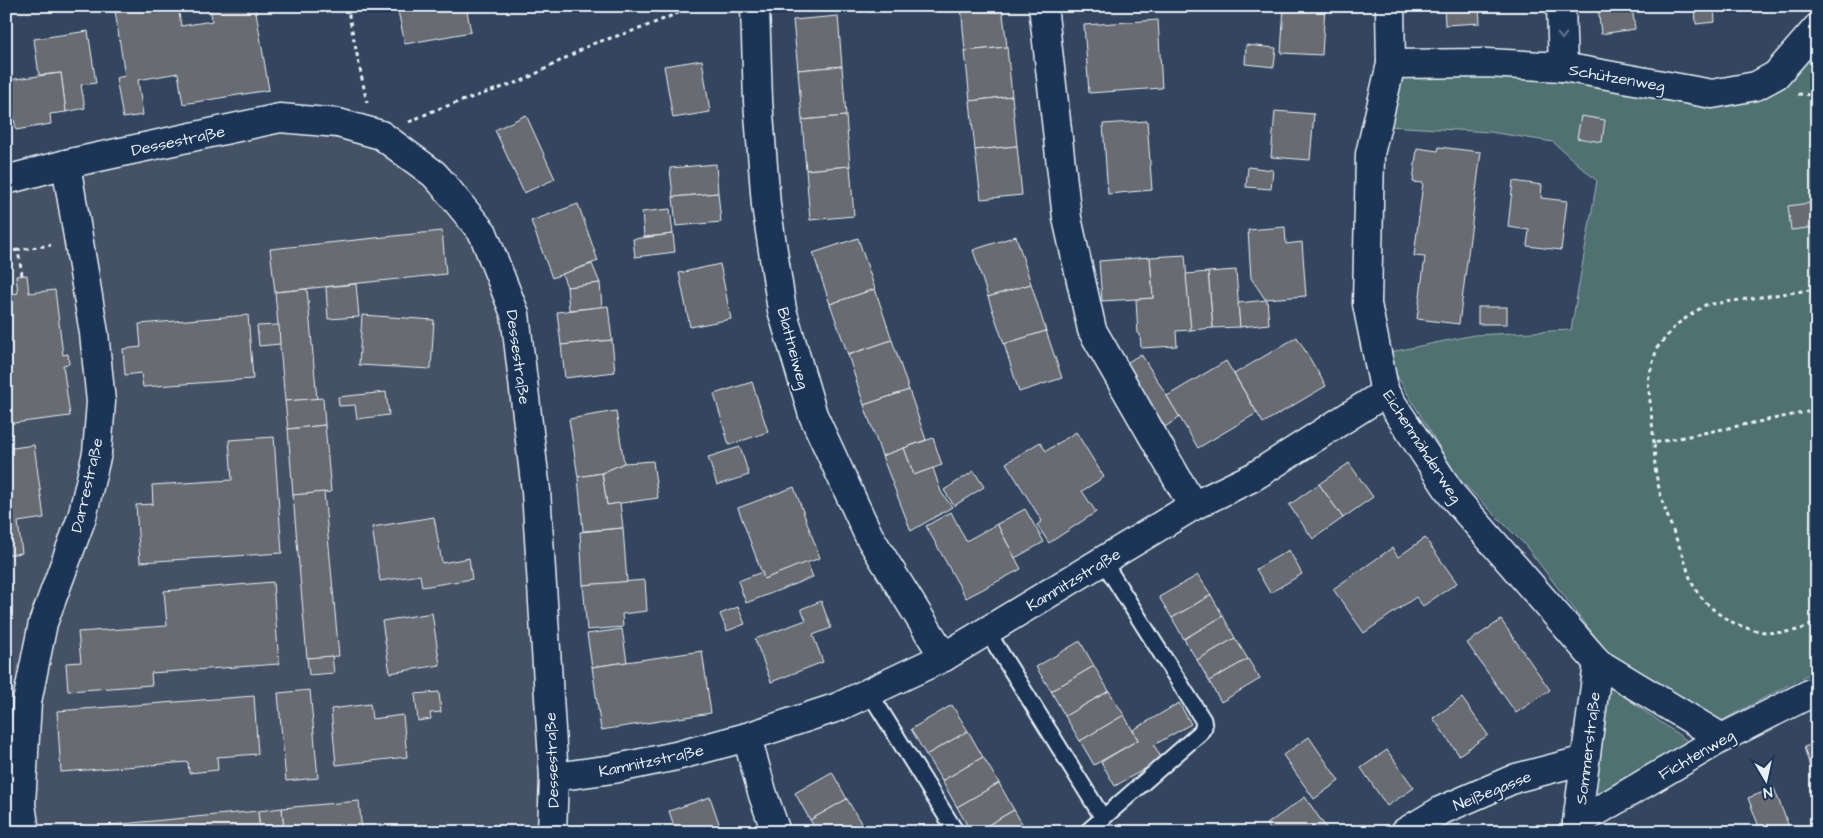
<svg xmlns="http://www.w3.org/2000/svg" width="1823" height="838" font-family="'Architects Daughter',sans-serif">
<rect width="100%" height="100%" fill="#34465f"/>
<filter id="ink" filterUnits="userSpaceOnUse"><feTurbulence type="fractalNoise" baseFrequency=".02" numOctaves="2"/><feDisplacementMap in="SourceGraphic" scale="10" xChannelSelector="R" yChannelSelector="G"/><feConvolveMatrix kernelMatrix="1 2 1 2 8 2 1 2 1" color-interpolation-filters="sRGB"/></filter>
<g filter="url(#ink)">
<path fill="#445165" d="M282 126 378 144 428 181 477 240 507 317 528 492 543 832H6V189Z"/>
<g fill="#507171" stroke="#9cb1b4">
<path d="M1817 39V670L1721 721 1607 652 1525 545 1458 478 1394 371 1391 352 1474 335 1571 330 1597 181 1553 142 1490 132 1388 126 1399 71 1485 70 1712 101Z"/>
<path d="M1609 686 1689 742 1594 801Z"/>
</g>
<g fill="#686c72" stroke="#e8f1f8">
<path d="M142 6H178L181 26 212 21 210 6H255L269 90 183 104 178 73 138 80 143 115 123 118 116 78 125 76 115 11Z"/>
<path d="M397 6H466L471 32 405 44Z"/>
<path d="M868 6H903V9L869 12Z"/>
<path d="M961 6H1002L1007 47 965 51Z"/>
<path d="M1284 6H1325L1322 55 1281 53Z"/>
<path d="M1444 6H1479L1480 23 1445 25Z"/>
<path d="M1598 6H1632L1635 29 1601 34Z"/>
<path d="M1695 6H1714L1715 22 1696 24Z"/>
<path d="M838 16 842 66 798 70 793 20Z"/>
<path d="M1158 20 1162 88 1089 93 1084 25Z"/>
<path d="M88 31 96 83 81 85 85 108 66 112 61 73 39 75 34 39Z"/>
<path d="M1246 45 1276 48 1274 67 1245 64Z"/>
<path d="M1007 47 1012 96 970 101 965 51Z"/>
<path d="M702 60 710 112 673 118 664 66Z"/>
<path d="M842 66 846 116 802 120 798 70Z"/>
<path d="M61 73 66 112 50 114 51 124 16 130 8 80Z"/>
<path d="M1012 96 1017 146 975 150 970 101Z"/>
<path d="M1275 111 1314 114 1310 160 1271 157Z"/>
<path d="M526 115 555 179 524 193 495 130Z"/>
<path d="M846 116 850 166 806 170 802 120Z"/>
<path d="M1581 116 1605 120 1602 142 1577 138Z"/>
<path d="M1147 121 1152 190 1108 194 1103 124Z"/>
<path d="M1817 142V171L1814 143Z"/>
<path d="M1017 146 1022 195 981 199 975 150Z"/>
<path d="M1439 147 1481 152 1459 324 1417 319 1425 257 1414 256 1423 183 1413 182 1417 148 1438 151Z"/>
<path d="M716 164 718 193 673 197 670 168Z"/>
<path d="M850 166 854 216 810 220 806 170Z"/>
<path d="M1248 167 1273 170 1271 189 1246 187Z"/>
<path d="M1513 181 1542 185 1541 198 1567 201 1561 250 1527 246 1529 230 1508 227Z"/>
<path d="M718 193 721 222 676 226 673 197Z"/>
<path d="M1817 202V227L1791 230 1788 206Z"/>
<path d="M578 204 598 261 552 278 531 221Z"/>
<path d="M670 209 673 234 644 237 642 212Z"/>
<path d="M1285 227 1286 244 1302 242 1306 296 1265 299 1251 278 1248 230Z"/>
<path d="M442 231 446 274 275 292 270 249Z"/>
<path d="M673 234 675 252 635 257 633 239Z"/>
<path d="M1016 236 1031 284 988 297 973 250Z"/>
<path d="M858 238 875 289 830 304 813 253Z"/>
<path d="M1185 255 1191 330 1176 331 1177 346 1141 348 1140 334H1138L1136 299 1153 298 1150 257Z"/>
<path d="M1150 257 1153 298 1102 301 1099 261Z"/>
<path d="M592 264 600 283 567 287 562 274Z"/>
<path d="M720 264 731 319 690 327 679 273Z"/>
<path d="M1236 270 1240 327 1213 328 1208 272Z"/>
<path d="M1208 272 1213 328 1191 330 1186 274Z"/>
<path d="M27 275 29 293 55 290 63 355 68 354 69 364 63 365 70 416 6 424V295L18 293 16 276Z"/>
<path d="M600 283 602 307 569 310 567 287Z"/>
<path d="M356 284 359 317 328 319 326 287Z"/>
<path d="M1031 284 1046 331 1004 344 988 297Z"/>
<path d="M307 289 317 399 285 401 275 292Z"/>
<path d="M875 289 892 340 848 355 830 304Z"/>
<path d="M1267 300 1269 324 1240 327 1238 303Z"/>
<path d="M608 306 612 340 561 345 557 312Z"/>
<rect x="1478" y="307" width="29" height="17"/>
<path d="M248 315 253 379 143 387 141 373 125 375 123 349 141 347 139 324Z"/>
<path d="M362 315 434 320 431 369 359 365Z"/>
<path d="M279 325 280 344 259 346 257 326Z"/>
<path d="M1046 331 1062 378 1019 392 1004 344Z"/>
<path d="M1297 337 1326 386 1263 423 1234 374Z"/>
<path d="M612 340 615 372 565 378 561 345Z"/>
<path d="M892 340 909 390 864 405 848 355Z"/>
<path d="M1141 354 1180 417 1165 427 1125 364Z"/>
<path d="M1226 361 1257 413 1198 448 1167 396Z"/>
<path d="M752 382 768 432 729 445 714 394Z"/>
<path d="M909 390 926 440 882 456 864 405Z"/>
<path d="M386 392 389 415 357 419 355 405 339 406 338 397Z"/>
<path d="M323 398 325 425 288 429 285 401Z"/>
<path d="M616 411 624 463 602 473 578 477 569 419Z"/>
<path d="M325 425 331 492 293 495 288 429Z"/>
<path d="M1076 432 1104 477 1082 491 1096 512 1049 543 1037 525 1042 521 1006 463 1040 442 1046 451Z"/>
<path d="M274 437 282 553 140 562 136 505 153 504 152 485 232 480 229 440Z"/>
<path d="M933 438 942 465 914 475 904 448Z"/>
<path d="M34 445 44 518 18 522 22 553 6 555V449Z"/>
<path d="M740 447 749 475 717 485 708 457Z"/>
<path d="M904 448 914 475 933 468 941 492 952 507 911 531 882 456Z"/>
<path d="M653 461 658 498 607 505 602 473 624 463Z"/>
<path d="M1349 463 1373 497 1343 518 1319 484Z"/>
<path d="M974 471 984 487 954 506 944 490Z"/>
<path d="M602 473 607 505 620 503 623 528 583 531 578 477Z"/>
<path d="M1319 484 1343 518 1313 539 1289 505Z"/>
<path d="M794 487 820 558 764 579 738 508Z"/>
<path d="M324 492 339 656 307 658 293 495Z"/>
<path d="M1025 509 1044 542 1015 558 997 524Z"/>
<path d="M951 512 966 541 997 524 1021 569 966 598 926 526Z"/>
<path d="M434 517 442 563 469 558 472 579 422 587 420 575 380 581 372 527Z"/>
<path d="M623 528 627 582 583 585 580 532Z"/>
<path d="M1425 538 1457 583 1423 606 1416 597 1364 633 1333 589 1392 548 1398 557Z"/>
<path d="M1289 550 1302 574 1270 593 1256 569Z"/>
<path d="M807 562 813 577 746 603 738 581 762 572 764 579Z"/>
<path d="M1198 575 1211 595 1172 618 1159 597Z"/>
<path d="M645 580 647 611 622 614 623 627 587 630 583 585Z"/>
<path d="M273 582 279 664 151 673 152 685 68 691 66 663 81 662 78 632 167 626 164 591Z"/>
<path d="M1211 595 1223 616 1184 639 1172 618Z"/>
<path d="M821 601 831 628 813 635 823 662 771 682 755 639 806 620 801 609Z"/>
<path d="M738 607 745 624 727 631 720 614Z"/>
<path d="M432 613 440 665 390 673 382 621Z"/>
<path d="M1223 616 1235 638 1197 660 1184 639Z"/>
<path d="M1501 620 1550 690 1516 713 1467 643Z"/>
<path d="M622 629 627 662 592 667 587 634Z"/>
<path d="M1235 638 1248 659 1209 681 1197 660Z"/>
<path d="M1080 641 1094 666 1051 691 1036 667Z"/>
<path d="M702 651 711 713 601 730 592 667Z"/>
<path d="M332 656 334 673 309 675 307 658Z"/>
<path d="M1248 659 1260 679 1221 702 1209 681Z"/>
<path d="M1094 666 1109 691 1065 716 1051 691Z"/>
<path d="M310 690 318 778 286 781 278 693Z"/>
<path d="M1109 691 1124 715 1080 741 1065 716Z"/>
<path d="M439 692 441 712 430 713 431 719 418 721 415 694Z"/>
<path d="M254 696 258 754 217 757 218 770 189 773 188 762 61 772 57 711Z"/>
<path d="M1462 698 1488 735 1459 755 1433 718Z"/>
<path d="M1179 703 1191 724 1154 745 1162 759 1115 786 1101 762 1138 740 1133 730Z"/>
<path d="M370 704 372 719 403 715 407 757 336 765 331 709Z"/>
<path d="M952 705 968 731 926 755 911 729Z"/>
<path d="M1124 715 1138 740 1094 765 1080 741Z"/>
<path d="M968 731 983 757 942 781 926 755Z"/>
<path d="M1309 737 1339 781 1314 799 1283 755Z"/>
<path d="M1817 743V790L1804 747Z"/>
<path d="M1387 750 1414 788 1387 806 1361 768Z"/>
<path d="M983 757 999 783 957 807 942 781Z"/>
<path d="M832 772 847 799 810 820 795 793Z"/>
<path d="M999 783 1014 810 976 832H971L957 807Z"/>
<path d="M1774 788 1791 832H1761L1748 798Z"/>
<path d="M710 797 722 832H676L669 811Z"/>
<path d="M1305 797 1329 832H1272L1267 824Z"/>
<path d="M847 799 862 825 851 832H818L810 820Z"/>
<path d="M359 801 362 832H284L282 808Z"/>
<path d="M282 808 284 832H260L258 811Z"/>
<path d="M1014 810 1027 832H976Z"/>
<path d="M258 811 260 832H90V827Z"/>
</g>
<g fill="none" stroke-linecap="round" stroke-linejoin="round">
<g stroke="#e8f1f8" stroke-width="19">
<g id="service">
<path d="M987 631 1103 818"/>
<path d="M869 692 956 832"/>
<path d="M1087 832 1200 733 1204 727 1203 720 1103 561"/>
</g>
</g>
<g stroke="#e8f1f8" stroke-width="31">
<g id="minor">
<path d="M755 6 758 101 766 205 782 310 813 415 869 536 944 657"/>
<path d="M1043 6 1067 218 1092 330 1193 506"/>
<path d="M1390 6 1391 64 1370 154 1367 304 1385 393 1452 495 1598 663 1722 738"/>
<path d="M1561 6 1563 67"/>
<path d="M1391 64 1486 63 1563 67 1712 94 1756 86 1776 75 1817 28"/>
<path d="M6 180 66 164 280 118 338 123 381 135 434 174 442 183 483 233 515 314 536 491 554 777 552 832"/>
<path d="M747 737 763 795 776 832"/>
<path d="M554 777 613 769 676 756 747 737 838 707 944 657 1193 506 1253 477 1385 393"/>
<path d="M1577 823 1722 738 1817 690"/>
<path d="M25 832 21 804 27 702 43 623 82 517 97 453 101 402 94 333 66 164"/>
<path d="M1405 832 1442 810 1516 778 1585 760"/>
<path d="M1578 832 1577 823 1598 663"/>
</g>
</g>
<g stroke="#e8f1f8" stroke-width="3" stroke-dasharray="4 4" stroke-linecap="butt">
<path d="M347 6 367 103"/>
<path d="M1798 94 1817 95"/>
<path d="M409 122 435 110 524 80 592 44 642 28 695 6"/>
<path d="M6 252 18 250"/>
<path d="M22 275 18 250 51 245"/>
<path d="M1817 410 1654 443C1655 453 1654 464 1656 474 1661 503 1673 531 1684 558 1687 568 1690 581 1696 590 1722 629 1776 645 1817 622"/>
<path d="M1654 443 1648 380 1657 348 1676 325 1705 305 1817 289"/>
</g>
<use href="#service" stroke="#1d3557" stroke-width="15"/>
<use href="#minor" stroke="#1d3557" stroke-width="28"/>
</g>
<defs><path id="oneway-chevron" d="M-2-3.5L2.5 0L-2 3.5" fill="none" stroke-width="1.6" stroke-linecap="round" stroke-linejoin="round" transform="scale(1.25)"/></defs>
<use stroke="#64778f" href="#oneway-chevron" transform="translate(1562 36) rotate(88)"/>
</g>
<g text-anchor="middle" stroke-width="4" stroke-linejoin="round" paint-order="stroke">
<g font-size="16" fill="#e8f1f8" stroke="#1d3557">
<text transform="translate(1617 77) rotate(10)" y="6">Schützenweg</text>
<text transform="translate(178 140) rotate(-12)" y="6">Dessestraße</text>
<text transform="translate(794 348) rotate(75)" y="6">Blattneiweg</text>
<text transform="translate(519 357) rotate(82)" y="6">Dessestraße</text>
<text transform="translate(1423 446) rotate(57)" y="6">Eichenmähderweg</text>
<text transform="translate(86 485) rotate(-77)" y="6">Darrestraße</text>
<text transform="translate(1073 579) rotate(-31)" y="6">Kamnitzstraße</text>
<text transform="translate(1587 748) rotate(-83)" y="6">Sommerstraße</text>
<text transform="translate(1696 754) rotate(-30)" y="6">Fichtenweg</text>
<text transform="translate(551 760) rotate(-92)" y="6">Dessestraße</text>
<text transform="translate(651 760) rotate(-12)" y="6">Kamnitzstraße</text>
<text transform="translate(1492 790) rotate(-22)" y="6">Neißegasse</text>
</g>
</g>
<rect width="1823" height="838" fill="none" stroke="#1d3557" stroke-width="25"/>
<rect x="12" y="12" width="1798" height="813" fill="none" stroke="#e8f1f8" stroke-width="2" filter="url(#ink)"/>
<g transform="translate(1766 780) rotate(171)" stroke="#1d3557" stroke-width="4" paint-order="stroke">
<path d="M0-4L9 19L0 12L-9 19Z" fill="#e8f1f8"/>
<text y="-8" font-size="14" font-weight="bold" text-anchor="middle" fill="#e8f1f8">N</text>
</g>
</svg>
